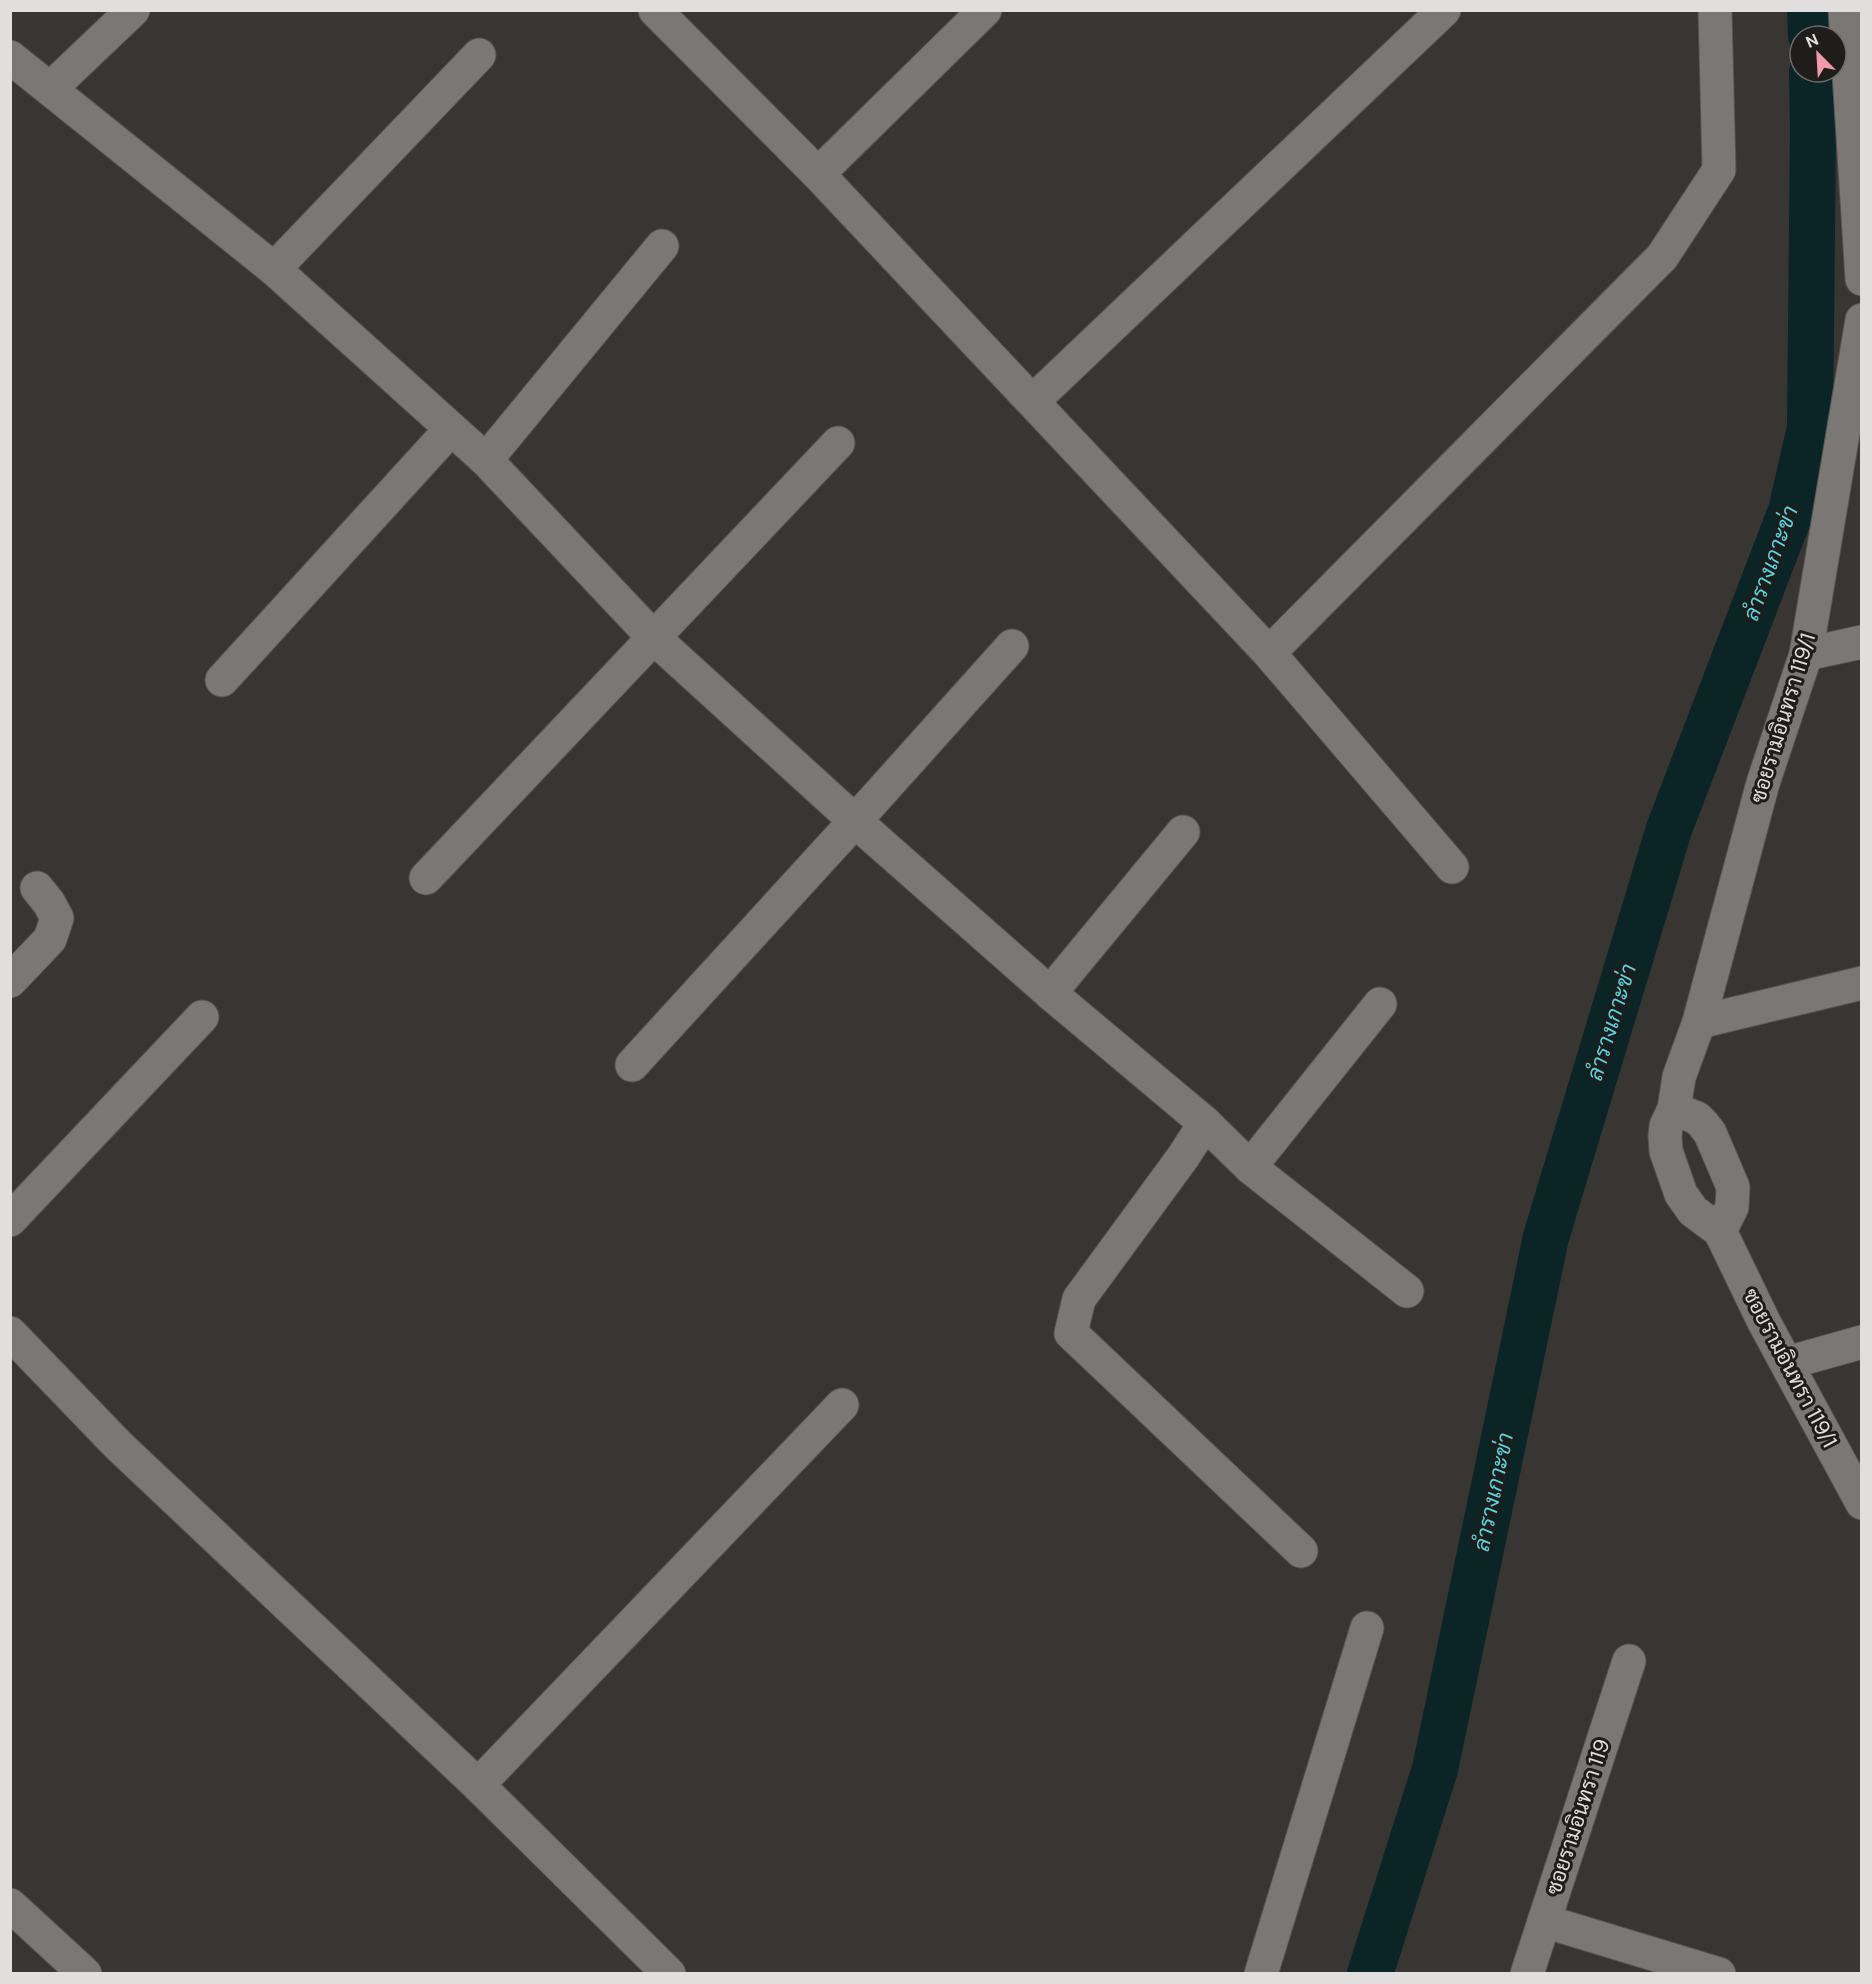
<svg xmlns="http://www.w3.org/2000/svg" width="1872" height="1984" font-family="'DM Sans',Sarabun,sans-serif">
<rect width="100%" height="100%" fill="#383532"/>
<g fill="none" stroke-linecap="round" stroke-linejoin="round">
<g stroke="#0b2426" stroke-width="46">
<path d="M1810 10 1811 36"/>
<path d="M1370 1974 1435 1769 1546 1237 1669 829 1791 511 1810 428 1813 128 1812 72"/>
</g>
<g stroke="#555351" stroke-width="35">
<g id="minor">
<path d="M655 10 818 174 1269 653 1452 867"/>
<path d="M1845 10 1862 279"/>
<path d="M10 57 274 269 486 460 653 637 855 821 1050 993 1205 1123 1183 1157 1079 1299 1071 1333 1301 1551"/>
<path d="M50 89 133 10"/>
<path d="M818 174 985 10"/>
<path d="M274 269 479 55"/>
<path d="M1862 320 1806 654 1763 783 1699 1022 1679 1077 1674 1109 1666 1126 1665 1136 1666 1151 1681 1194 1693 1211 1720 1231 1764 1322 1862 1503"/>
<path d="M1033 401 1444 10"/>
<path d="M486 460 662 246"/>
<path d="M1269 653 1662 257 1719 170 1715 10"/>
<path d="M1806 654 1862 642"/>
<path d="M222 680 451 429"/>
<path d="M426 878 838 443"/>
<path d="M10 981 50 939 57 918 49 903 37 888"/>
<path d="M1050 993 1183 832"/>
<path d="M1699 1022 1862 983"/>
<path d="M632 1065 855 821 1012 646"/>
<path d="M1674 1109 1697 1118 1703 1124 1710 1133 1733 1187 1732 1207 1720 1231"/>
<path d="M1205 1123 1250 1167 1407 1291"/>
<path d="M1250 1167 1380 1004"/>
<path d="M10 1220 202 1017"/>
<path d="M10 1333 118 1445 478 1785 669 1974"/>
<path d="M1787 1363 1862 1342"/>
<path d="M478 1785 842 1405"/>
<path d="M10 1905 85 1974"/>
<path d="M1544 1921 1719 1974"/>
<path d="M1261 1974 1367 1628"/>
<path d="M1527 1974 1629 1661"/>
</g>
</g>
<use href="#minor" stroke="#7a7774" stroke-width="33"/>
</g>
<g text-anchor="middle" stroke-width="6" stroke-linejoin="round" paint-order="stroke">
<g font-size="21" fill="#e1dfdd" stroke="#1e1d1b">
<text transform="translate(1783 718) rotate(-73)" y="7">ซอยรามอินทรา 119/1</text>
<text transform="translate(1790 1368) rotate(62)" y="7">ซอยรามอินทรา 119/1</text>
<text transform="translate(1578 1817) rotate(-72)" y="7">ซอยรามอินทรา 119</text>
</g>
<g font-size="22" font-style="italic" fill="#5bd3df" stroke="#1e1d1b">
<text transform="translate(1770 563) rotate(-70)" y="8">ลำรางเกาะข่า</text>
<text transform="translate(1611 1022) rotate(-73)" y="8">ลำรางเกาะข่า</text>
<text transform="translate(1493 1492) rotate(-78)" y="8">ลำรางเกาะข่า</text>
</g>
</g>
<rect width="1872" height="1984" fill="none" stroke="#e1dfdd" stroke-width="24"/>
<g transform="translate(1818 54) rotate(336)"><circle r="28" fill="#1e1d1b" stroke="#6c6b69" stroke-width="1.5"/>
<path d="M0-4.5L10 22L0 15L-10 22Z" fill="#f39aaa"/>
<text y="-9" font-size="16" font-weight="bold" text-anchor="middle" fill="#e1dfdd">N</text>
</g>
</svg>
